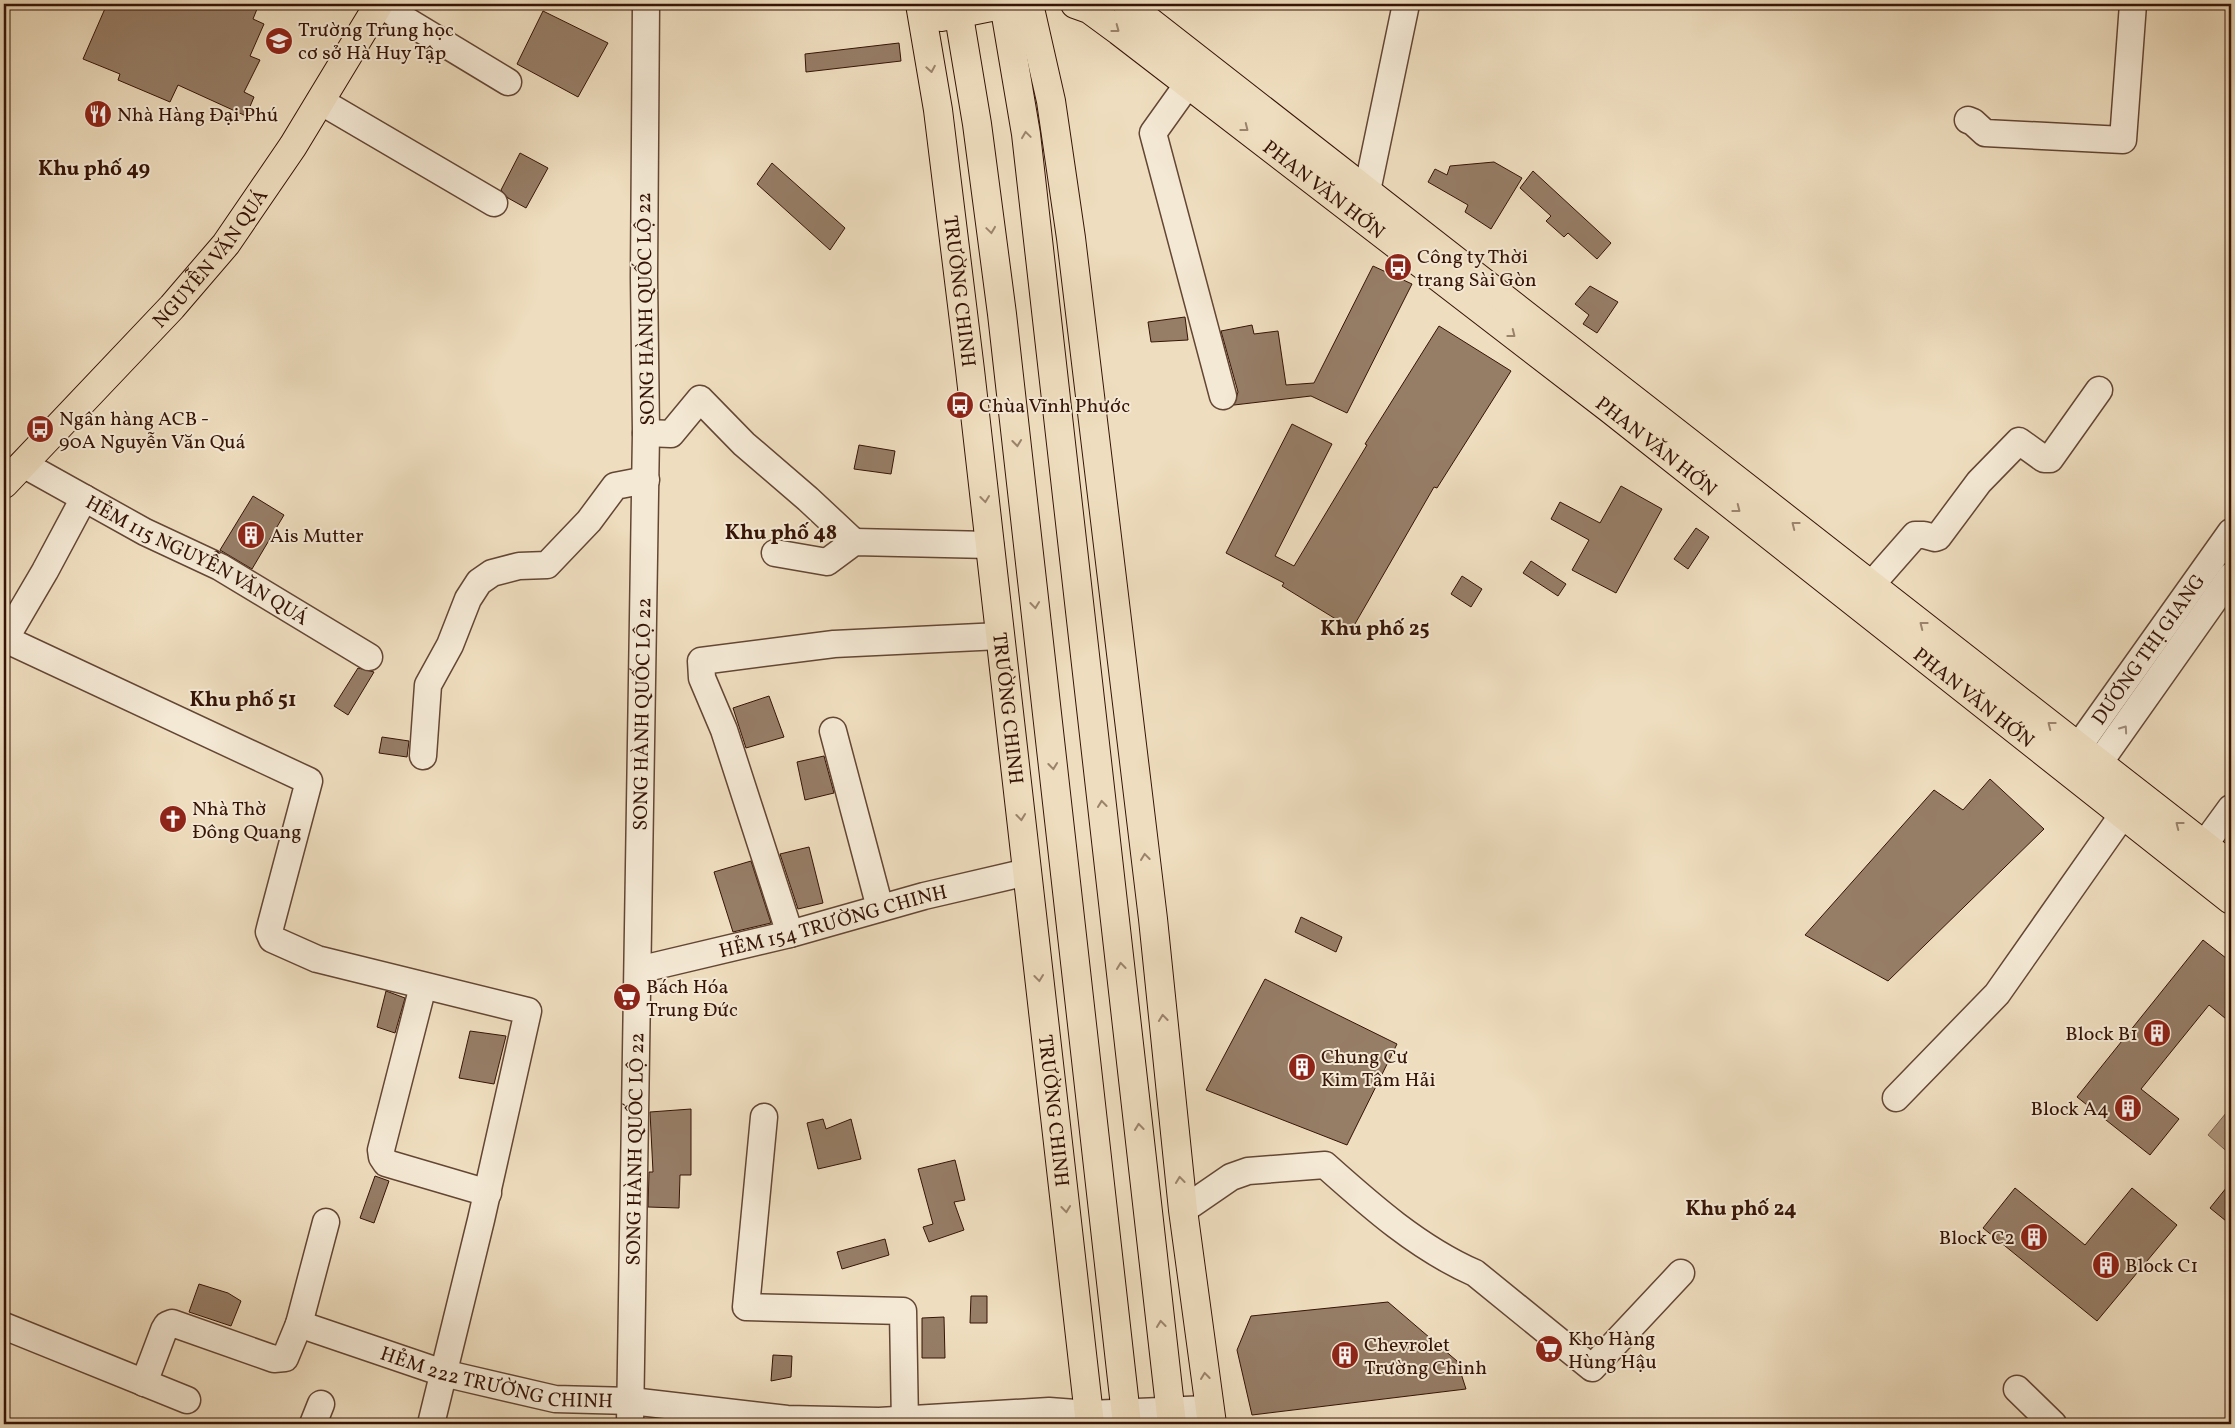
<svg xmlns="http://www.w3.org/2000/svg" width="2235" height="1428" font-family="Vollkorn,serif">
<rect width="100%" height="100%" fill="#eeddbe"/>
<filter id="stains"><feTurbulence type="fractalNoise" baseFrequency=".004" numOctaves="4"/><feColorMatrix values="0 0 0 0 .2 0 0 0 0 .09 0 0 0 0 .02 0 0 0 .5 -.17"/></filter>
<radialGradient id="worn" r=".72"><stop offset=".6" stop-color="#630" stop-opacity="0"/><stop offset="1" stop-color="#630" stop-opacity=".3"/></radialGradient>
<path fill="#af997f" stroke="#7f644f" d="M2231 1107V1155L2208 1135Z"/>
<g fill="#967d66" stroke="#361406">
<path d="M107 4H259L253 19 264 24 250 56 260 60 244 92 254 97 246 116 178 85 170 102 118 80 120 74 83 59Z"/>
<path d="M543 11 608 43 578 97 517 64Z"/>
<path d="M899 43 901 61 806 72 805 54Z"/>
<path d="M520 153 548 168 526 208 508 198 501 190Z"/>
<path d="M1494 162 1522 178 1491 229 1465 212 1468 205 1428 182 1435 169 1447 175 1450 166Z"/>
<path d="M772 163 845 228 830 250 757 184Z"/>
<path d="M1533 171 1611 243 1597 259 1568 233 1564 237 1546 221 1551 216 1520 188Z"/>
<path d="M1373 266 1412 284 1347 413 1311 396 1234 405 1238 392 1221 331 1252 325 1254 334 1278 331 1286 385 1314 383Z"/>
<path d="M1590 286 1618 302 1597 333 1583 324 1589 315 1575 304Z"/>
<path d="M1185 317 1188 340 1151 342 1148 322Z"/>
<path d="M1439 326 1511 371 1437 488 1434 487 1352 629 1282 586 1284 583 1226 553 1292 424 1332 444 1275 556 1294 566 1367 445 1365 444Z"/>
<path d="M859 445 895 451 891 474 854 469Z"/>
<path d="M1621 486 1662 509 1616 593 1572 570 1589 540 1551 519 1560 502 1600 523Z"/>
<path d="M253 496 284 515 252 569 220 550Z"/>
<path d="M1696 528 1709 537 1688 569 1674 559Z"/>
<path d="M1531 561 1566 584 1558 596 1523 573Z"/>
<path d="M1462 576 1482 589 1471 607 1451 594Z"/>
<path d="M358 668 374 672 348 715 334 706Z"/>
<path d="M769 696 784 737 746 748 733 708Z"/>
<path d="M382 737 409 741 407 757 379 753Z"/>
<path d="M824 756 834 793 805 800 797 762Z"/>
<path d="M1990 779 2044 829 1888 981 1805 935 1934 790 1963 810Z"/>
<path d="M809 847 823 903 798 909 780 854Z"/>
<path d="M751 861 771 923 733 932 714 872Z"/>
<path d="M1301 917 1342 937 1336 952 1295 932Z"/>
<path d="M2203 940 2231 962V1023L2209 1005 2141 1089 2179 1119 2150 1155 2077 1097Z"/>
<path d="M1265 979 1397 1044 1347 1145 1206 1090Z"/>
<path d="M386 991 405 998 395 1033 377 1027Z"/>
<path d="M470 1031 506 1036 494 1084 459 1078Z"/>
<path d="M691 1109V1175H680L679 1208 648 1207 649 1172H653L650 1112Z"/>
<path d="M823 1119 826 1129 851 1119 861 1159 818 1169 807 1123Z"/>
<path d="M955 1160 965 1200 954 1202 964 1230 929 1242 923 1227 933 1224 918 1169Z"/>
<path d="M375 1176 389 1181 374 1223 360 1218Z"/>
<path d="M2231 1182V1225L2210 1208Z"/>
<path d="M2015 1188 2085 1245 2132 1188 2177 1225 2097 1321 1983 1228Z"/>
<path d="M885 1239 889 1255 842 1269 837 1252Z"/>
<path d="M199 1284 228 1293 241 1301 231 1326 189 1312Z"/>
<path d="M971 1296H987V1323H970Z"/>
<path d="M1388 1302 1457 1361 1466 1389 1252 1415 1237 1350 1251 1316Z"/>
<path d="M944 1317 945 1358H922V1318Z"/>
<path d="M773 1355 792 1356 791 1377 771 1381Z"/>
</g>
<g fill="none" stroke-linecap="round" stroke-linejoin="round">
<g stroke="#644634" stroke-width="29">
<g id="minor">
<path d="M379 4 508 82"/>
<path d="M1188 84 1153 133 1223 396"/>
<path d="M320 101 494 203"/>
<path d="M1968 120 1973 122 1985 133 2123 140 2133 4"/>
<path d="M1367 191 1406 4"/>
<path d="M646 433 671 434 700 399 744 444 808 499 854 542"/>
<path id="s1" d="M23 464 145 532 220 567 369 657"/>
<path d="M775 553 827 562 854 542 990 545"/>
<path d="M1871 585 1915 535H1924L1935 538 1938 537 1979 482 2019 441 2044 459H2050L2099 390"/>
<path d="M5 639 309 781 271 924 269 932 272 939 317 959 528 1011 481 1220 431 1424"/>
<path d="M4 641 45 571 84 498"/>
<path d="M833 731 880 908"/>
<path d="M423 756 428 685 450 645 468 599 479 582 492 573 519 566 547 565 589 521 615 486 646 480"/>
<path id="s2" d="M2066 764 2231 532"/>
<path d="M2087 780 2231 576"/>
<path d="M2204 845 2231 808"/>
<path d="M790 934 724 730 702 678 701 661 834 644 1000 636"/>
<path id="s3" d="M638 970 790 934 924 896 1027 872"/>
<path d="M423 986 381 1150 382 1157 386 1163 488 1193"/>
<path d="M1896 1098 1997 994 2124 813"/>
<path d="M764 1117 746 1307 903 1311 905 1424"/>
<path d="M1183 1210 1231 1177 1248 1171 1325 1165C1371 1206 1418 1248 1475 1273L1592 1368 1681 1273"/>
<path id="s4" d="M299 1324 443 1373 555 1399 631 1401 787 1419 879 1421 1049 1411 1089 1414 1209 1409"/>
<path d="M4 1326 187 1400"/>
<path d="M144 1383 164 1330 167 1325 172 1323 274 1359 285 1358 299 1324 326 1222"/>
<path d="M2017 1389 2053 1424"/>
<path d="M313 1424 321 1404"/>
<path id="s5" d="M630 1424 646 433 644 277 646 4"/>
</g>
</g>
<g stroke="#361406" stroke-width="30">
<g id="major">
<path id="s6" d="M920 4 938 110 970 370 1090 1424"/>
<path d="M957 4 977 124 1002 314 1127 1424"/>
<path d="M1004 4 1026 134 1172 1424"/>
<path d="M1029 4 1051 101 1071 238 1153 919 1183 1210 1212 1424"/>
<path id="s7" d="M1075 4 1089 9 1119 31 1610 409 2231 900"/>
<path d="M1127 4 2231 866"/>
<path d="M941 17 1006 4"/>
<path id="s8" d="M4 484 172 307 226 244 293 146 379 4"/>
</g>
</g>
<use href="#minor" stroke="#f4e9d5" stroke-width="26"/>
<use href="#major" stroke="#eeddbe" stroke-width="28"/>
</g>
<defs><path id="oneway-chevron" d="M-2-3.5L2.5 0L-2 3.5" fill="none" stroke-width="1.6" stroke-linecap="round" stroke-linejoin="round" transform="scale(1.25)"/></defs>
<g stroke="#9b836b">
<use href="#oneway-chevron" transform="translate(1116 29) rotate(37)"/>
<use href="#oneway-chevron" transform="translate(931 69) rotate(80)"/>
<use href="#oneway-chevron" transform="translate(1245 128) rotate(38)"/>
<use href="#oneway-chevron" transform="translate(1026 135) rotate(-98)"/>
<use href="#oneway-chevron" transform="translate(991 230) rotate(82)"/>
<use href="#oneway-chevron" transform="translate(1512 334) rotate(38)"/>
<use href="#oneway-chevron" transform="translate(1017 443) rotate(84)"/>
<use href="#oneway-chevron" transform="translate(985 499) rotate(83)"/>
<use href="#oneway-chevron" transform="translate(1737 509) rotate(38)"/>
<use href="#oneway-chevron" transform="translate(1795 525) rotate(-142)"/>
<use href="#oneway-chevron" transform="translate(1035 605) rotate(84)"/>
<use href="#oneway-chevron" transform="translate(1923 625) rotate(-142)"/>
<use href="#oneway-chevron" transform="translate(2051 725) rotate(-142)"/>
<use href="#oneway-chevron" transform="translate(1053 766) rotate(84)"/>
<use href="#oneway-chevron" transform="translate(1102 804) rotate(-96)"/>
<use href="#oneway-chevron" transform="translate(1021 817) rotate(84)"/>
<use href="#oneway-chevron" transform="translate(2179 825) rotate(-142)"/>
<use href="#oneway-chevron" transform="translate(1145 857) rotate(-97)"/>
<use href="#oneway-chevron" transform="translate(1121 966) rotate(-96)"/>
<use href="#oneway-chevron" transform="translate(1039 978) rotate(83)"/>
<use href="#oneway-chevron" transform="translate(1163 1018) rotate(-96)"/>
<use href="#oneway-chevron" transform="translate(1139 1127) rotate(-96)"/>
<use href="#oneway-chevron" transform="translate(1180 1180) rotate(-96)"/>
<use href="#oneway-chevron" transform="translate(1066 1209) rotate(84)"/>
<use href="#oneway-chevron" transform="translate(1161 1324) rotate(-96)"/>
<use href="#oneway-chevron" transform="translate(1205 1376) rotate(-97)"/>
</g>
<use stroke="#9e8978" href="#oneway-chevron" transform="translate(2124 729) rotate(-55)"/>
<defs>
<g id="school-disc" transform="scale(1.4375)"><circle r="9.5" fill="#8f2418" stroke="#f4e9d5"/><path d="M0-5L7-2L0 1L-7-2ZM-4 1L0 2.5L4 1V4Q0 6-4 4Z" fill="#fff"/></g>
<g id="restaurant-disc" transform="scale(1.4375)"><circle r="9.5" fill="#8f2418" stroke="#f4e9d5"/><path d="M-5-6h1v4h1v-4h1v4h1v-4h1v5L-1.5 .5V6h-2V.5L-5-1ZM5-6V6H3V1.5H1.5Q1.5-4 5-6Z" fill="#fff"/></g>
<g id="bus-disc" transform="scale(1.4375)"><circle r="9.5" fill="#8f2418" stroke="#f4e9d5"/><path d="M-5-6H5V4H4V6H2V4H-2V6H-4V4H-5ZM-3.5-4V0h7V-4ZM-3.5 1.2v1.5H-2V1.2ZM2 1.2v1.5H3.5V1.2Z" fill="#fff"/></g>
<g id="building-disc" transform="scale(1.4375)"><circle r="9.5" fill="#8f2418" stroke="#f4e9d5"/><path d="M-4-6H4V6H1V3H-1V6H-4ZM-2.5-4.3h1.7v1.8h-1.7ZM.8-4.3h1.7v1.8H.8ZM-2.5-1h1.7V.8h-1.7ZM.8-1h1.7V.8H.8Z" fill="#fff"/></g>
<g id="church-disc" transform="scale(1.4375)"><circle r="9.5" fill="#8f2418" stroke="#f4e9d5"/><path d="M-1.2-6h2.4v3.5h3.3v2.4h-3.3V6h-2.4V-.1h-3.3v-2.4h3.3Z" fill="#fff"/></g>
<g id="supermarket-disc" transform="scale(1.4375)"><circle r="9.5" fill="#8f2418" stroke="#f4e9d5"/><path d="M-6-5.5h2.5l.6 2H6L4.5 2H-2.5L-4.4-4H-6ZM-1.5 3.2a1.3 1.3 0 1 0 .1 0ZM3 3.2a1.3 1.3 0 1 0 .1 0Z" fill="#fff"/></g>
</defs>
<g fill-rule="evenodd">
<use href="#school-disc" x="279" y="41"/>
<use href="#restaurant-disc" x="98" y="114"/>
<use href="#bus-disc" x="1398" y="267"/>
<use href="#bus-disc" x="960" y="405"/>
<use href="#bus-disc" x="40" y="429"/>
<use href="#building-disc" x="251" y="535"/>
<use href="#church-disc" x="173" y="819"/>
<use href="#supermarket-disc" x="627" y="997"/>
<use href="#building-disc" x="2157" y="1033"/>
<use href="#building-disc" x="1302" y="1067"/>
<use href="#building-disc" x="2128" y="1108"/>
<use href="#building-disc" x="2034" y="1237"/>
<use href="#building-disc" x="2106" y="1265"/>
<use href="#supermarket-disc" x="1549" y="1349"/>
<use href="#building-disc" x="1345" y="1355"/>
</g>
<g text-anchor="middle" stroke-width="4" stroke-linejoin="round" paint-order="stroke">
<g font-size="20" fill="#361406" stroke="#f4e9d5" text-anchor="start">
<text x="298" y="36">Trường Trung học<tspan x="298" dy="23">cơ sở Hà Huy Tập</tspan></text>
<text x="117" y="121">Nhà Hàng Đại Phú</text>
<text x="1417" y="263">Công ty Thời<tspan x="1417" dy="23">trang Sài Gòn</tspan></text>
<text x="979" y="412">Chùa Vĩnh Phước</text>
<text x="59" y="425">Ngân hàng ACB -<tspan x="59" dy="23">90A Nguyễn Văn Quá</tspan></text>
<text x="270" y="542">Ais Mutter</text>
<text x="192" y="815">Nhà Thờ<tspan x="192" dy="23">Đông Quang</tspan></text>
<text x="646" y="993">Bách Hóa<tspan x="646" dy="23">Trung Đức</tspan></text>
<text x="2138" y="1040" text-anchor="end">Block B1</text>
<text x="1321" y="1063">Chung Cư<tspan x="1321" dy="23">Kim Tâm Hải</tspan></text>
<text x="2109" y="1115" text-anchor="end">Block A4</text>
<text x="2015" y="1244" text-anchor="end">Block C2</text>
<text x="2125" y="1272">Block C1</text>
<text x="1568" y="1345">Kho Hàng<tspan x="1568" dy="23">Hùng Hậu</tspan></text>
<text x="1364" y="1351">Chevrolet<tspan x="1364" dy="23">Trường Chinh</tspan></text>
</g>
<g font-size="20" fill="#361406" stroke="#f4e9d5">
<text dy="7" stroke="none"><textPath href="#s7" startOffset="311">PHAN VĂN HỚN</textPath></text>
<text dy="7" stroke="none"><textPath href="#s8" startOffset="306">NGUYỄN VĂN QUÁ</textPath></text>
<text dy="7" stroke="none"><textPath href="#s6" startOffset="290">TRƯỜNG CHINH</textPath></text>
<text transform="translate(645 309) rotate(-91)" y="7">SONG HÀNH QUỐC LỘ 22</text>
<text dy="7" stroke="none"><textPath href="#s7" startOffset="731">PHAN VĂN HỚN</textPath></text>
<text dy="7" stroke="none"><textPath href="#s1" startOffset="199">HẺM 115 NGUYỄN VĂN QUÁ</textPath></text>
<text dy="7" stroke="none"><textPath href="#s2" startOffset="141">DƯƠNG THỊ GIANG</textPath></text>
<text dy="7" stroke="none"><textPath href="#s7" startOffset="1136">PHAN VĂN HỚN</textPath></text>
<text dy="7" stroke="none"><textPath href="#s6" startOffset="710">TRƯỜNG CHINH</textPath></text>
<text dy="7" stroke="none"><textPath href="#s5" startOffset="710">SONG HÀNH QUỐC LỘ 22</textPath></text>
<text dy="7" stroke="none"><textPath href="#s3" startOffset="201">HẺM 154 TRƯỜNG CHINH</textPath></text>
<text dy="7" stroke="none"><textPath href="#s6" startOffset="1115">TRƯỜNG CHINH</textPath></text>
<text dy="7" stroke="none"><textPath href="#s5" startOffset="275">SONG HÀNH QUỐC LỘ 22</textPath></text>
<text dy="7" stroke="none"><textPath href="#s4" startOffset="206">HẺM 222 TRƯỜNG CHINH</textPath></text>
</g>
<g font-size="21" font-weight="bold" fill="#361406" stroke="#f4e9d5">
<text x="94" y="175">Khu phố 49</text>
<text x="781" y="539">Khu phố 48</text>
<text x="1375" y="635">Khu phố 25</text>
<text x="243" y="706">Khu phố 51</text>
<text x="1741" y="1215">Khu phố 24</text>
</g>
</g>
<rect width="2235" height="1428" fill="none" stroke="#eeddbe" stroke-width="20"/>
<rect x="5" y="5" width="2225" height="1418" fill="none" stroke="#361406" stroke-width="2.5"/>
<rect x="10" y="10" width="2215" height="1408" fill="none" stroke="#361406"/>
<rect width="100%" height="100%" filter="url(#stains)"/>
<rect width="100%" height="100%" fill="url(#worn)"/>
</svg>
